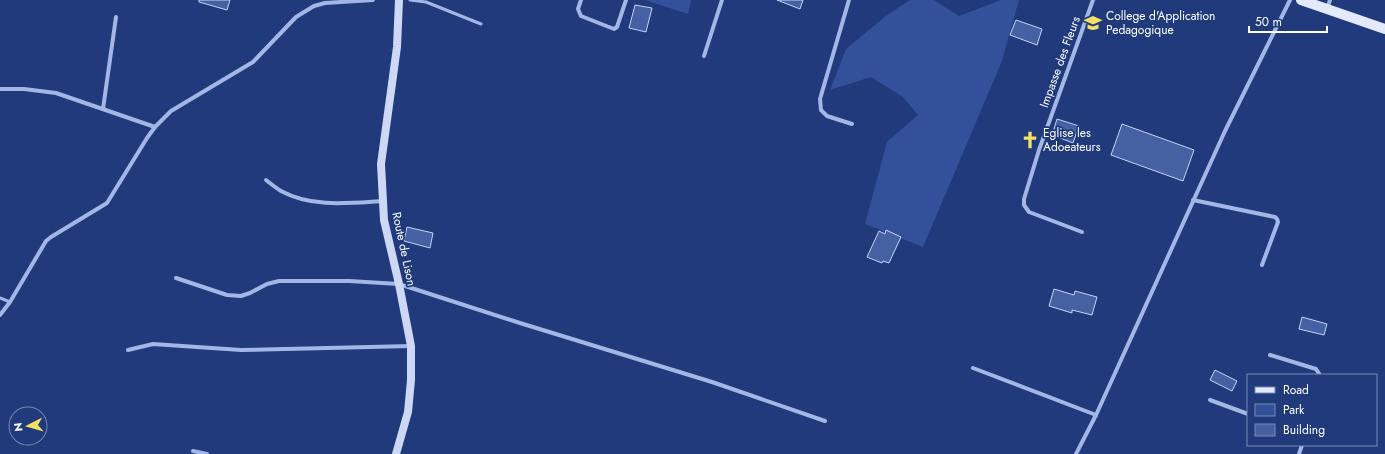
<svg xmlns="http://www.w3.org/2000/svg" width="1385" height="454" font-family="Jost,sans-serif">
<rect width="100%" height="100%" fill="#203a7c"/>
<g fill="#33519a">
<path d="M645 0H691L688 14Z"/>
<path d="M910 0H934L959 16 1001 0H1019L1002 61 923 247 865 224 887 142 918 115 903 97 871 77 830 90 846 49 887 15Z"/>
</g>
<g fill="#4561a4" stroke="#c6d4f5">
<path d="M199 0H230L227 10 199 2Z"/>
<path d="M777 0H803L800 9Z"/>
<path d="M635 5 652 8 646 32 629 28Z"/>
<path d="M1016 20 1042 29 1037 45 1010 35Z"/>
<path d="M1057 119 1079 126 1073 143 1052 135Z"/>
<path d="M1122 124 1194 150 1183 181 1111 155Z"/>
<path d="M407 227 433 233 430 248 404 241Z"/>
<path d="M886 230 901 237 889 263 883 261 882 263 867 257 879 231 885 234Z"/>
<path d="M1054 289 1074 295 1075 291 1097 297 1092 315 1072 310V313L1049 306Z"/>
<path d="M1302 317 1327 324 1324 335 1299 329Z"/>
<path d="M1215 370 1237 381 1232 391 1210 380Z"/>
</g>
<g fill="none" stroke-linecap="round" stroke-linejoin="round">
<g stroke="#a3b7e6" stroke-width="3">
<path d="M410 0 426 2 481 24"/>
<path d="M0 298 10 302"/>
</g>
<g stroke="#a3b7e6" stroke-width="4">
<path d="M581 0 578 9 581 16 614 29 617 27 626 0"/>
<path d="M849 0 820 99 821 110 827 116 852 124"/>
<path d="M1327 9 1330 0"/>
<path d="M704 56 722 0"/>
<path d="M0 89H24L56 93 155 127"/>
<path d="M103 109 116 17"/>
<path d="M266 180C271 184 276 188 281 191 312 208 350 203 383 201"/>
<path d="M1193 200 1275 217 1277 219 1278 222 1262 265"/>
<path d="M1082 232 1029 212 1024 205V199L1039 150 1093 0"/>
<path d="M176 278 227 295 241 296 250 293 267 284 279 281H349L399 284 520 323 712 382 825 421"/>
<path d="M0 315 10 302 46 241 51 237 107 203 147 138 155 127 171 111 253 62 296 17 314 6 325 3 373 0"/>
<path d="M128 350 153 344 241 350 411 346"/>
<path d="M1270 355 1316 369 1320 375"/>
<path d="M973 368 1096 415"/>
<path d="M1210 400 1248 414"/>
<path d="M193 451 207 454"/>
<path d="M1076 454 1096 415 1225 131 1290 0"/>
<path d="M1299 454 1302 445"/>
</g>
<path stroke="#cdd8f5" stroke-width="8" d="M396 454 408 412 411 380V346L399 284 384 220 381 164 397 47 399 0"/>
<path stroke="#e4eafd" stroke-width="10" d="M1301 0 1385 29"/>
</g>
<defs>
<g id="school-bare" transform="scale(1.38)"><path d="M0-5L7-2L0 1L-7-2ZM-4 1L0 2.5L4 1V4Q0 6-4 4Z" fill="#f4e064" stroke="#203a7c" stroke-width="2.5" paint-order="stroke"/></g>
<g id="church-bare" transform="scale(1.38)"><path d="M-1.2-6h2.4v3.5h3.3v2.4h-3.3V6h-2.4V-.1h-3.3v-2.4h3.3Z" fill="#f4e064" stroke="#203a7c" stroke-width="2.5" paint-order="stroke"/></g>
</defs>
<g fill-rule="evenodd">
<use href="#school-bare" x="1093" y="23"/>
<use href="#church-bare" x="1030" y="140"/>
</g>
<g text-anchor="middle" stroke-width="3.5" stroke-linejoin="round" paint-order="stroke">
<g font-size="12" fill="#fff" stroke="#203a7c" text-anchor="start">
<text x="1106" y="20">College d'Application<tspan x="1106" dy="14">Pedagogique</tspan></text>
<text x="1043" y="137">Eglise les<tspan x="1043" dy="14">Adoeateurs</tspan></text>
</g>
<g font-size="12" fill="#fff" stroke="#203a7c">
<text transform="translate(1060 62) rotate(-70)" y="4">Impasse des Fleurs</text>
<text transform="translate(404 249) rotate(78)" y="4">Route de Lison</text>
</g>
</g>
<rect x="1247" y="374" width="130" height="72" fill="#203a7c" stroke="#7989b0"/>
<rect x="1255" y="387" width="20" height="6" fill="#e4eafd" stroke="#7989b0"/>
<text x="1283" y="394" font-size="12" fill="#ffffff">Road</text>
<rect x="1255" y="404" width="20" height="12" fill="#33519a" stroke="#7989b0"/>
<text x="1283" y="414" font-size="12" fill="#ffffff">Park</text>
<rect x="1255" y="424" width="20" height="12" fill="#4561a4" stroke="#7989b0"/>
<text x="1283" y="434" font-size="12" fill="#ffffff">Building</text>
<g transform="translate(28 426) rotate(264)"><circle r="19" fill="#203a7c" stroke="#7989b0"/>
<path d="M0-3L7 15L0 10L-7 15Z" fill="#f4e064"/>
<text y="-6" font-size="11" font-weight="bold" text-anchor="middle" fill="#ffffff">N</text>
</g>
<path d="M1249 26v6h78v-6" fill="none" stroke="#ffffff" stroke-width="2"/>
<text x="1255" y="26" font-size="12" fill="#ffffff" stroke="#203a7c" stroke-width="3" paint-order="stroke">50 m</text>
</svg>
